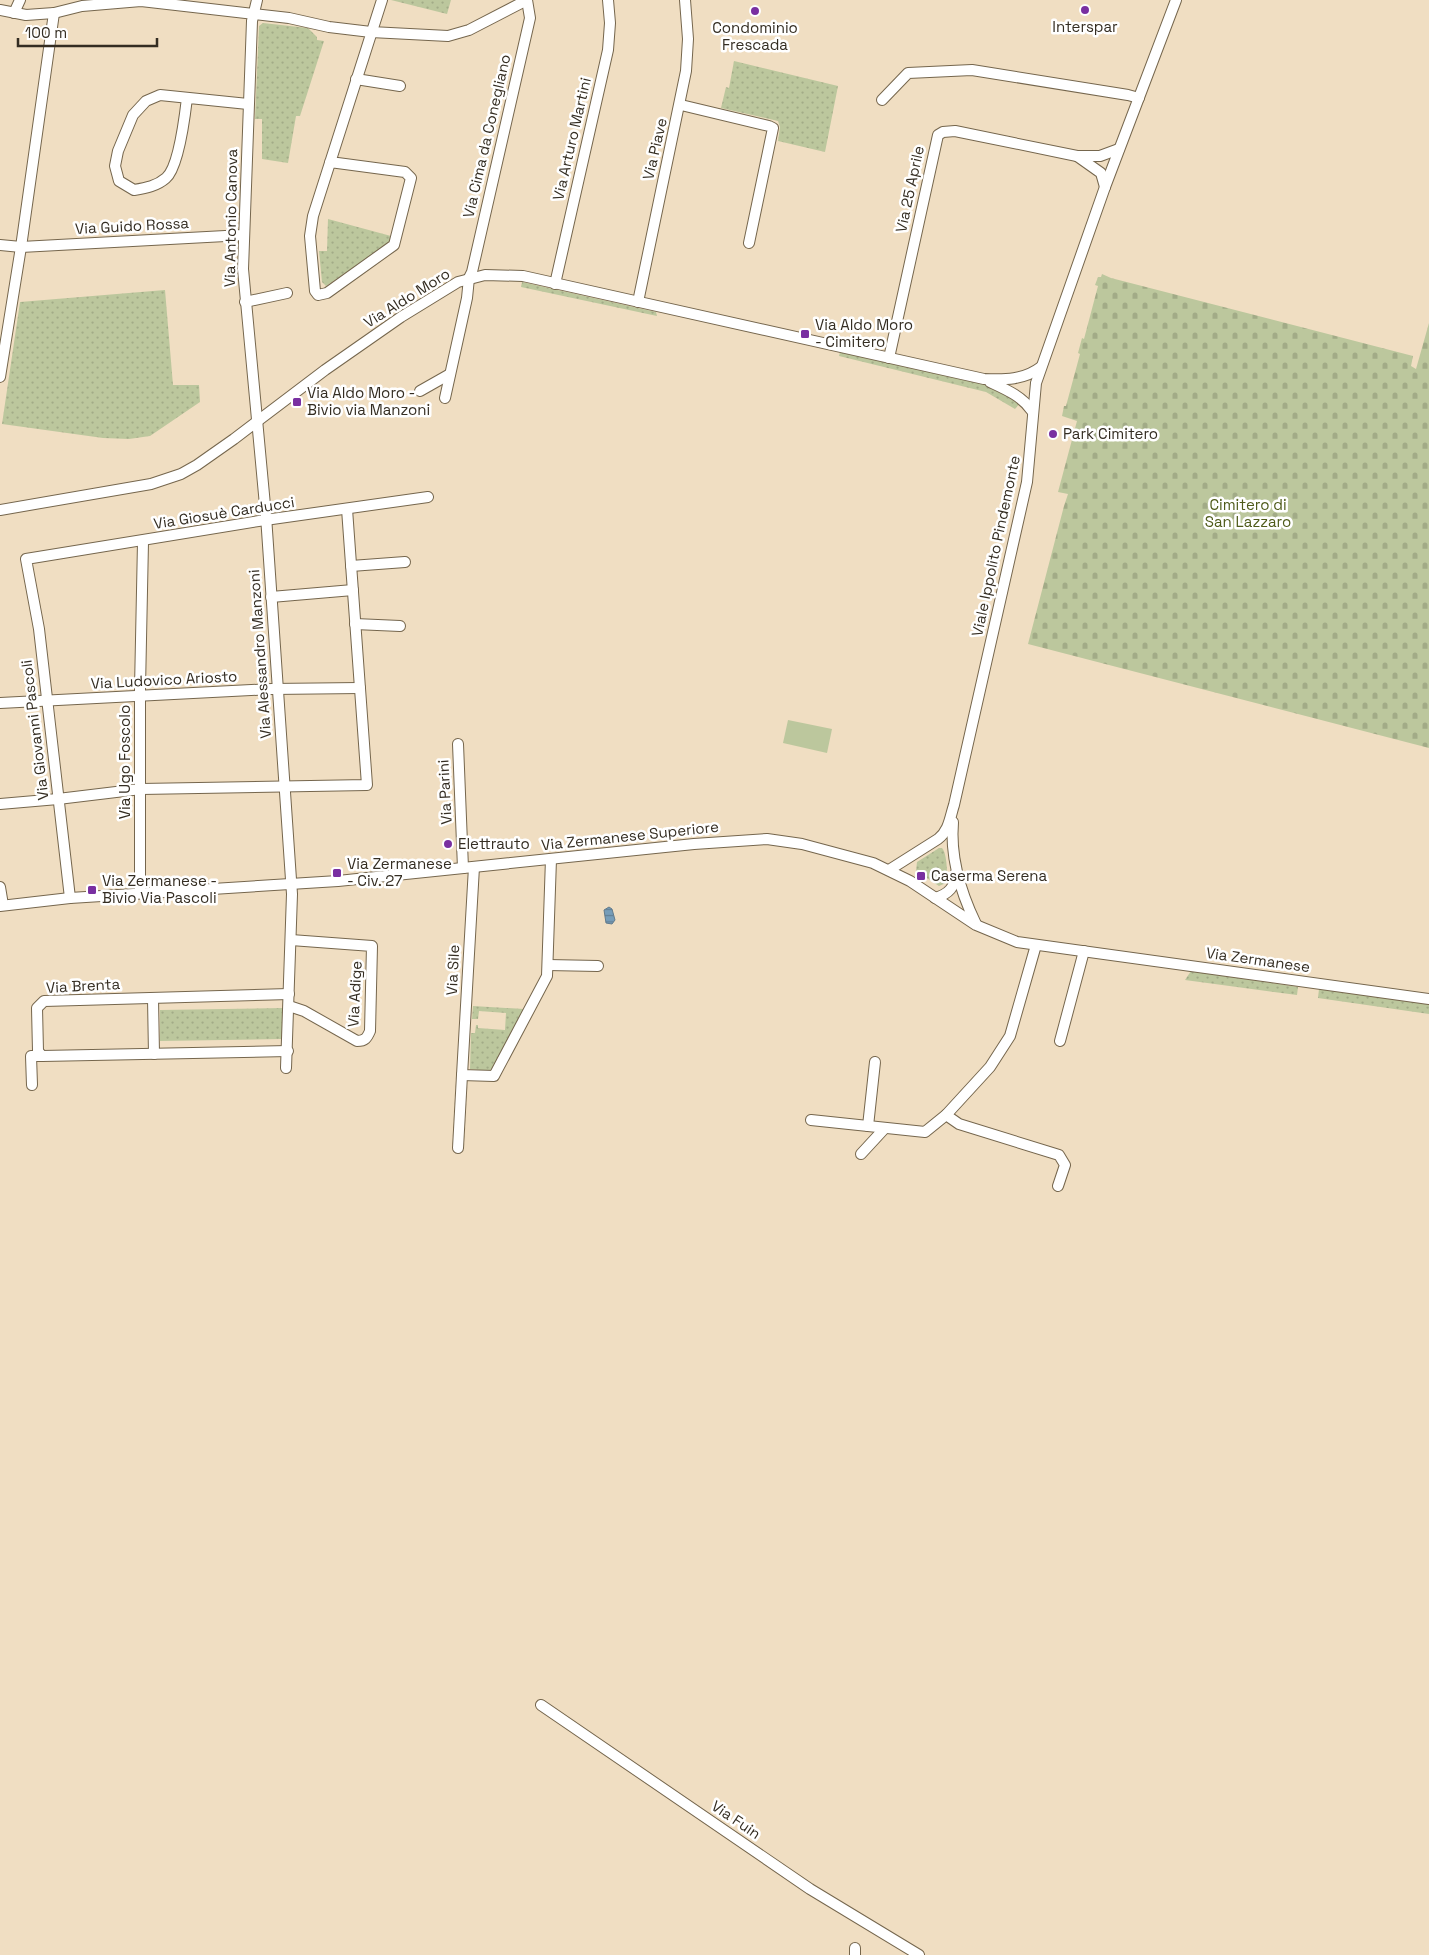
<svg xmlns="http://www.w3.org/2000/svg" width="1429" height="1955" font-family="'Space Grotesk',sans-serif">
<defs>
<pattern id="grass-dots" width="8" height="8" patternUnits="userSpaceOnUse" patternTransform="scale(1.25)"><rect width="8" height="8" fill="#bcc79d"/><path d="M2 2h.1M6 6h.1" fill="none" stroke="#a2ab87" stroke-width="1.8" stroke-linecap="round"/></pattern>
<pattern id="cemetery-stones" width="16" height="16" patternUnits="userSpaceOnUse" patternTransform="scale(1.25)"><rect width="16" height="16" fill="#bcc79d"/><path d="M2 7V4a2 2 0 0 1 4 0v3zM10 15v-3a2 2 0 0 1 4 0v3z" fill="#a2ab87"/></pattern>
<pattern id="water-rules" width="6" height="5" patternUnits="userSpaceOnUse" patternTransform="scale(1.25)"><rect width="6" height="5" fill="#769db9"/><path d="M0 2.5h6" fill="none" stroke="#628096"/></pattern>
</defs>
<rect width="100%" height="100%" fill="#f0dec2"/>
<g fill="url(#grass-dots)">
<path d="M391 0H451L447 14Z"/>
<path d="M263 23 308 28 317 37V40L324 41 300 116H296L288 163 262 159V119H255L259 26Z"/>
<path d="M734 61 838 86 825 152 778 141 780 127 778 121 721 108 726 87 729 88Z"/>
<path d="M328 219 391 236 388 244 326 286 322 282 319 251H327Z"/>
<path d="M522 282 656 312 657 316 521 287Z"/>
<path d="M165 290 173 385H199L200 402 150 436 129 439 103 438 2 424 20 302Z"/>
<path d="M840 352 986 384 1021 402 1015 409 986 392 839 356Z"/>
<path d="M939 848H942C947 853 948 877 946 883L939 886 916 871 917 862Z"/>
<path d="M1191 971 1298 987 1297 995 1185 980Z"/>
<path d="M1319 989 1429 1004V1014L1318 998Z"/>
<path d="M473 1006 524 1009 493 1067 489 1071 470 1069 471 1033H475L476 1025H478V1028L505 1030 506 1013 479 1011 478 1019H472Z"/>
<path d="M283 1008 282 1039 160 1041V1010Z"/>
</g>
<path fill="url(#cemetery-stones)" d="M1102 274 1111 278 1413 356 1411 366 1416 369 1429 323V748L1028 644 1064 506 1068 494 1058 492 1077 421 1062 416 1064 406H1066L1080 354 1078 353 1082 338 1084 339 1098 286 1095 285 1098 277H1101Z"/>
<path fill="#bcc79d" d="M788 720 832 729 827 753 783 743Z"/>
<path fill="url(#water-rules)" stroke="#627b8c" d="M609 907 612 909 615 920 612 924 606 923 604 910Z"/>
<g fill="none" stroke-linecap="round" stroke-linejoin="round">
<g stroke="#75664d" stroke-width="12">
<g id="minor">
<path d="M257 0 252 21 243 269 266 516 292 894 286 1068"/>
<path d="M0 10 26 15 54 13 82 6 141 1 289 18 329 27 371 32 448 36 469 30 527 0"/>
<path d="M14 13 20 0"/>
<path d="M356 79 400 86"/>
<path d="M187 98C185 115 179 167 166 178 157 186 146 188 134 190L119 181 115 166 118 151 133 115 146 101 160 95 248 104"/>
<path d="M882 100 908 73 972 70 1128 95 1139 98"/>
<path d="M681 105 769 126 773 128 749 243"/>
<path d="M1077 156 1101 173 1105 187"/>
<path d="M330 162 405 172 411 178 394 245 327 293 318 295 315 291 310 236 313 216 382 0"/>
<path d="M0 245 21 247 244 235"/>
<path d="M555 284 608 50 610 23 608 0"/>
<path d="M245 302 287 293"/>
<path d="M638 302 686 71 688 39 685 0"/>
<path d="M889 358 938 135 943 132 955 131 1077 156H1100L1119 149"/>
<path d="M0 377 21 247 54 13"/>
<path d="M990 382C1005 389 1022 396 1032 411"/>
<path d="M420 391 450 374"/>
<path d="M445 398 467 298 469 278 472 272 530 18 527 0"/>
<path d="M0 510 151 484 181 474 197 465 234 439 325 370 401 317 458 282 485 275 523 276 984 379C1005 380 1024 380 1041 367"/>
<path d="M351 566 405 562"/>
<path d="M271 597 353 590"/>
<path d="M355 624 400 626"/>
<path d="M0 703 272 689 360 688"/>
<path d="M458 744 463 868"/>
<path d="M0 804 58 799 141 789 367 785 347 509"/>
<path d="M953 822C950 857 961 893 976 924"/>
<path d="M474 867 462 1075 494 1076 547 976 551 859"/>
<path d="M889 870 938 839C949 831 950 817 954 805L1027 482 1036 383 1105 187 1176 0"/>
<path d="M0 887 3 905"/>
<path d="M140 893V688L143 542"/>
<path d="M70 898 39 629 26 559 265 520 428 497"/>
<path d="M935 898C949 894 955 887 956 873"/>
<path d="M0 906 70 898 338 881 694 844 767 839 802 844 873 863 910 881 976 925 1017 942 1429 999"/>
<path d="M548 965 598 966"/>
<path d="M153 999 154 1054"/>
<path d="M289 1006 304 1011 357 1041C365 1041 367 1038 370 1031L372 946 291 940"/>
<path d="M1060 1041 1084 951"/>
<path d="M288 1051 42 1056 38 1051 37 1008 44 1001 289 994"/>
<path d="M32 1085 31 1056H42"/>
<path d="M946 1115 959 1124 1059 1155 1065 1165 1058 1186"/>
<path d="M811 1120 925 1132 946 1115 990 1067 1010 1036 1036 945"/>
<path d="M868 1126 875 1062"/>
<path d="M458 1148 462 1075"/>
<path d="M861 1154 885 1128"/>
<path d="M541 1705 810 1889 919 1955"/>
<path d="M855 1955V1948"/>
</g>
</g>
<use href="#minor" stroke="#fff" stroke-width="10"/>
</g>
<g fill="#792fa1" stroke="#fff" stroke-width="2">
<circle cx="1085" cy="10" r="5"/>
<circle cx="755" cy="11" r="5"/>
<rect x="800" y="329" width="10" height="10" rx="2.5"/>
<rect x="292" y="397" width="10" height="10" rx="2.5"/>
<circle cx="1053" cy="434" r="5"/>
<circle cx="448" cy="844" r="5"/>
<rect x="332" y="868" width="10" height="10" rx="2.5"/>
<rect x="916" y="871" width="10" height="10" rx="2.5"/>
<rect x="87" y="885" width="10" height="10" rx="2.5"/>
</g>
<g text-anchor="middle" stroke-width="5" stroke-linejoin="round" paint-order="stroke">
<g font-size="15" fill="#342d22" stroke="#fff" text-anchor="start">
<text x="1085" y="32" text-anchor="middle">Interspar</text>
<text x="755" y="33" text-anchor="middle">Condominio<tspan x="755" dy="17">Frescada</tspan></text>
<text x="815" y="330">Via Aldo Moro<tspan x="815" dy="17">- Cimitero</tspan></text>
<text x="307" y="398">Via Aldo Moro -<tspan x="307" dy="17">Bivio via Manzoni</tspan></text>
<text x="1063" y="439">Park Cimitero</text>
<text x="458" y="849">Elettrauto</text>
<text x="347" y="869">Via Zermanese<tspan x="347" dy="17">- Civ. 27</tspan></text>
<text x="931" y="881">Caserma Serena</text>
<text x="102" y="886">Via Zermanese -<tspan x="102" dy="17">Bivio Via Pascoli</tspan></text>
</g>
<g font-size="15" fill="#342d22" stroke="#fff">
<text transform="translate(487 136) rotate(-77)" y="5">Via Cima da Conegliano</text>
<text transform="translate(572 139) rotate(-77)" y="5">Via Arturo Martini</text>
<text transform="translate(655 149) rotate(-77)" y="5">Via Piave</text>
<text transform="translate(910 189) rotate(-78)" y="5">Via 25 Aprile</text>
<text transform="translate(231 218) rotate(-89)" y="5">Via Antonio Canova</text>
<text transform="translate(132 226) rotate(-3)" y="5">Via Guido Rossa</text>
<text transform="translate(407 298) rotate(-32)" y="5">Via Aldo Moro</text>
<text transform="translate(224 513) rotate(-9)" y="5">Via Giosuè Carducci</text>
<text transform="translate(996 546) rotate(-78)" y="5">Viale Ippolito Pindemonte</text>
<text transform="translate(260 654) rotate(-94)" y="5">Via Alessandro Manzoni</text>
<text transform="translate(164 680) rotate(-3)" y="5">Via Ludovico Ariosto</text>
<text transform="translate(35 730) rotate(-97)" y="5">Via Giovanni Pascoli</text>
<text transform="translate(125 762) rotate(-90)" y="5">Via Ugo Foscolo</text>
<text transform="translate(445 792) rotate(-93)" y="5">Via Parini</text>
<text transform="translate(630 836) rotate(-6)" y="5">Via Zermanese Superiore</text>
<text transform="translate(1258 960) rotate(8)" y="5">Via Zermanese</text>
<text transform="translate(453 970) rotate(-87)" y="5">Via Sile</text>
<text transform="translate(83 986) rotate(-3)" y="5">Via Brenta</text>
<text transform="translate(355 994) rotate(-87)" y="5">Via Adige</text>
<text transform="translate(736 1820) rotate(34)" y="5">Via Fuin</text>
</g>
<g font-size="15" fill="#4f5b1a" stroke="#fff">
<text x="1248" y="510">Cimitero di<tspan x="1248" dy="17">San Lazzaro</tspan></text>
</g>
</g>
<path d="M18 38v8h139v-8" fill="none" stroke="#342d22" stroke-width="2.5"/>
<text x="25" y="38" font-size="15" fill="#342d22" stroke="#ffffff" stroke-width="4" paint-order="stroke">100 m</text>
</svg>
